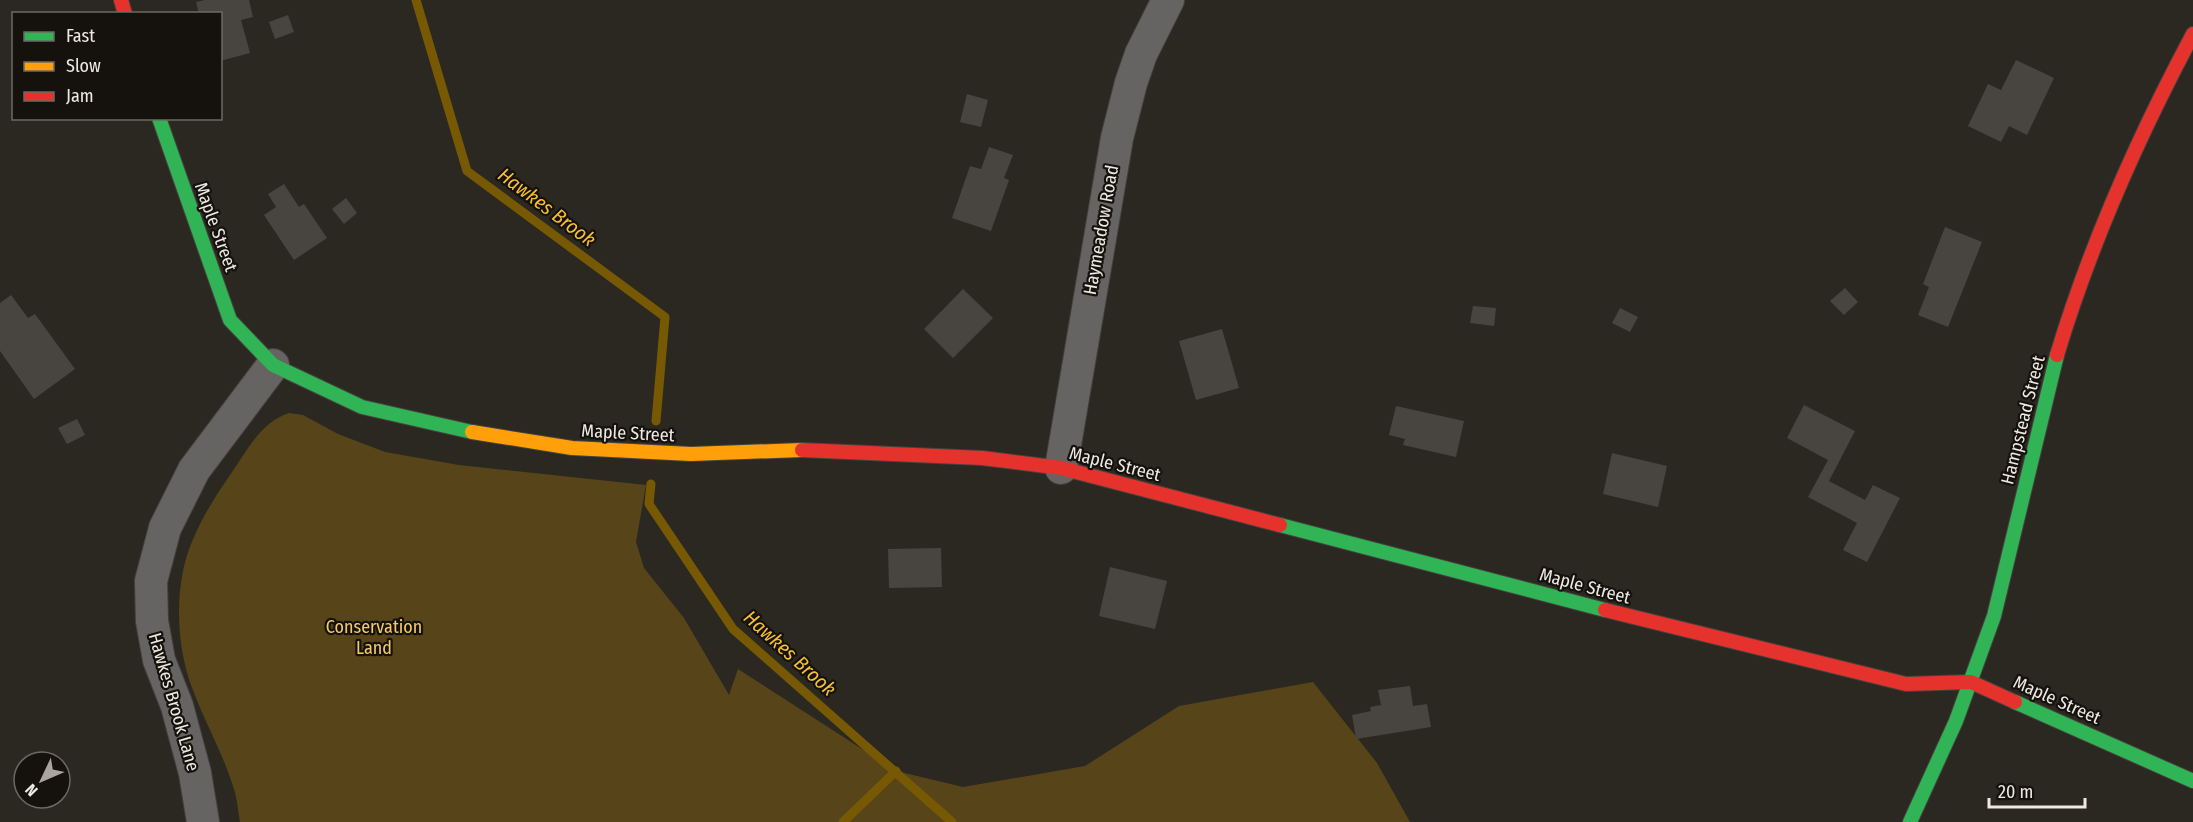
<svg xmlns="http://www.w3.org/2000/svg" width="2193" height="822" font-family="'Fira Sans Condensed',sans-serif">
<rect width="100%" height="100%" fill="#2b2822"/>
<path fill="#574519" d="M289 413 303 415 338 434 385 452 459 465 646 485 636 542 644 568 684 618 729 695 738 669 896 771 963 787 1085 766 1179 706 1313 682 1377 763 1410 822H240C238 810 237 797 233 786 222 751 203 719 191 685 175 640 174 580 194 537 203 516 215 497 228 478 246 453 259 423 289 413Z"/>
<g fill="none" stroke-linecap="round" stroke-linejoin="round">
<g stroke="#775903" stroke-width="9">
<path d="M416 0 467 171 665 317 656 421"/>
<path d="M651 484 649 504 733 629 952 822"/>
<path d="M843 822 896 771"/>
</g>
</g>
<g fill="#484440">
<path d="M205 0H249L253 17 241 20 250 53 220 61V14H199L196 2Z"/>
<path d="M288 15 294 32 275 39 269 22Z"/>
<path d="M2016 60 2054 78 2027 135 2009 126 2001 142 1968 126 1988 84 2001 90Z"/>
<path d="M967 94 988 100 981 127 960 122Z"/>
<path d="M989 147 1013 155 1004 178 1009 180 991 231 952 218 970 166 981 169Z"/>
<path d="M284 184 299 207 304 204 327 238 294 260 264 215 276 207 268 194Z"/>
<path d="M346 198 357 213 344 224 332 209Z"/>
<path d="M1945 227 1982 242 1948 327 1918 315 1929 287 1923 284Z"/>
<path d="M1845 288 1858 302 1844 315 1830 301Z"/>
<path d="M963 289 993 318 953 358 924 329Z"/>
<path d="M11 295 28 318 35 314 75 369 34 399 0 351V303Z"/>
<path d="M1473 306 1496 308 1494 326 1470 323Z"/>
<path d="M1620 308 1638 317 1630 332 1612 323Z"/>
<path d="M1222 329 1239 388 1196 400 1179 341Z"/>
<path d="M1804 405 1855 431 1829 481 1865 500 1873 485 1900 498 1867 562 1843 550 1857 523 1808 497 1828 460 1787 438Z"/>
<path d="M1396 406 1464 421 1456 457 1403 445 1405 439 1389 435Z"/>
<path d="M77 419 85 435 67 444 58 428Z"/>
<path d="M1612 453 1667 466 1658 507 1603 494Z"/>
<path d="M941 548 942 587 889 588 888 549Z"/>
<path d="M1110 567 1167 581 1155 629 1099 616Z"/>
<path d="M1410 686 1413 706 1427 704 1431 727 1356 739 1352 715 1371 711 1370 707 1381 705 1378 690Z"/>
</g>
<g fill="none" stroke-linecap="round" stroke-linejoin="round">
<g stroke="#45423e" stroke-width="34">
<g id="street">
<path d="M1061 468 1117 138 1131 83 1141 54 1168 0"/>
<path d="M203 822 195 773 177 706 159 660 152 621 151 581 165 528 194 470 273 365"/>
</g>
</g>
<g stroke="#45423e" stroke-width="16">
<g id="fast">
<path d="M159 118 230 320 273 365 362 407 472 432"/>
<path d="M1280 525 1605 610"/>
<path d="M2015 702 2193 781"/>
<path d="M1910 822 1956 721 1994 616 2057 355"/>
</g>
</g>
<g stroke="#45423e" stroke-width="16">
<path id="slow" d="M472 432 572 448 691 454 802 450"/>
</g>
<g stroke="#45423e" stroke-width="16">
<g id="jam">
<path d="M121 0 125 14"/>
<path d="M2057 355C2091 242 2138 137 2193 34"/>
<path d="M802 450 982 458 1061 468 1280 525"/>
<path d="M1605 610 1906 684 1971 682 2015 702"/>
</g>
</g>
<use href="#street" stroke="#666462" stroke-width="32"/>
<use href="#fast" stroke="#30b455" stroke-width="14"/>
<use href="#slow" stroke="#ff9f0a" stroke-width="14"/>
<use href="#jam" stroke="#e5322d" stroke-width="14"/>
</g>
<g text-anchor="middle" stroke-width="4.5" stroke-linejoin="round" paint-order="stroke">
<g font-size="18" fill="#eeeae3" stroke="#15120d">
<text transform="translate(216 227) rotate(70)" y="6">Maple Street</text>
<text transform="translate(1101 230) rotate(-80)" y="6">Haymeadow Road</text>
<text transform="translate(2023 420) rotate(-76)" y="6">Hampstead Street</text>
<text transform="translate(628 433) rotate(3)" y="6">Maple Street</text>
<text transform="translate(1115 464) rotate(14)" y="6">Maple Street</text>
<text transform="translate(1585 586) rotate(15)" y="6">Maple Street</text>
<text transform="translate(2057 700) rotate(24)" y="6">Maple Street</text>
<text transform="translate(174 702) rotate(74)" y="6">Hawkes Brook Lane</text>
</g>
<g font-size="18" fill="#f6ca67" stroke="#15120d">
<text x="374" y="633">Conservation<tspan x="374" dy="21">Land</tspan></text>
</g>
<g font-size="20" font-style="italic" fill="#f8bf31" stroke="#15120d">
<text transform="translate(547 207) rotate(37)" y="7">Hawkes Brook</text>
<text transform="translate(790 653) rotate(42)" y="7">Hawkes Brook</text>
</g>
</g>
<rect x="12" y="12" width="210" height="108" fill="#15120d" stroke="#6c6863" stroke-width="1.5"/>
<rect x="24" y="32" width="30" height="9" fill="#30b455" stroke="#6c6863" stroke-width="1.5"/>
<text x="66" y="42" font-size="18" fill="#eeeae3">Fast</text>
<rect x="24" y="62" width="30" height="9" fill="#ff9f0a" stroke="#6c6863" stroke-width="1.5"/>
<text x="66" y="72" font-size="18" fill="#eeeae3">Slow</text>
<rect x="24" y="92" width="30" height="9" fill="#e5322d" stroke="#6c6863" stroke-width="1.5"/>
<text x="66" y="102" font-size="18" fill="#eeeae3">Jam</text>
<g transform="translate(42 780) rotate(226)"><circle r="28" fill="#15120d" stroke="#6c6863" stroke-width="1.5"/>
<path d="M0-4.5L10 22L0 15L-10 22Z" fill="#aaa69f"/>
<text y="-9" font-size="16" font-weight="bold" text-anchor="middle" fill="#eeeae3">N</text>
</g>
<path d="M1989 798v9h96v-9" fill="none" stroke="#eeeae3" stroke-width="3"/>
<text x="1998" y="798" font-size="18" fill="#eeeae3" stroke="#15120d" stroke-width="4.5" paint-order="stroke">20 m</text>
</svg>
